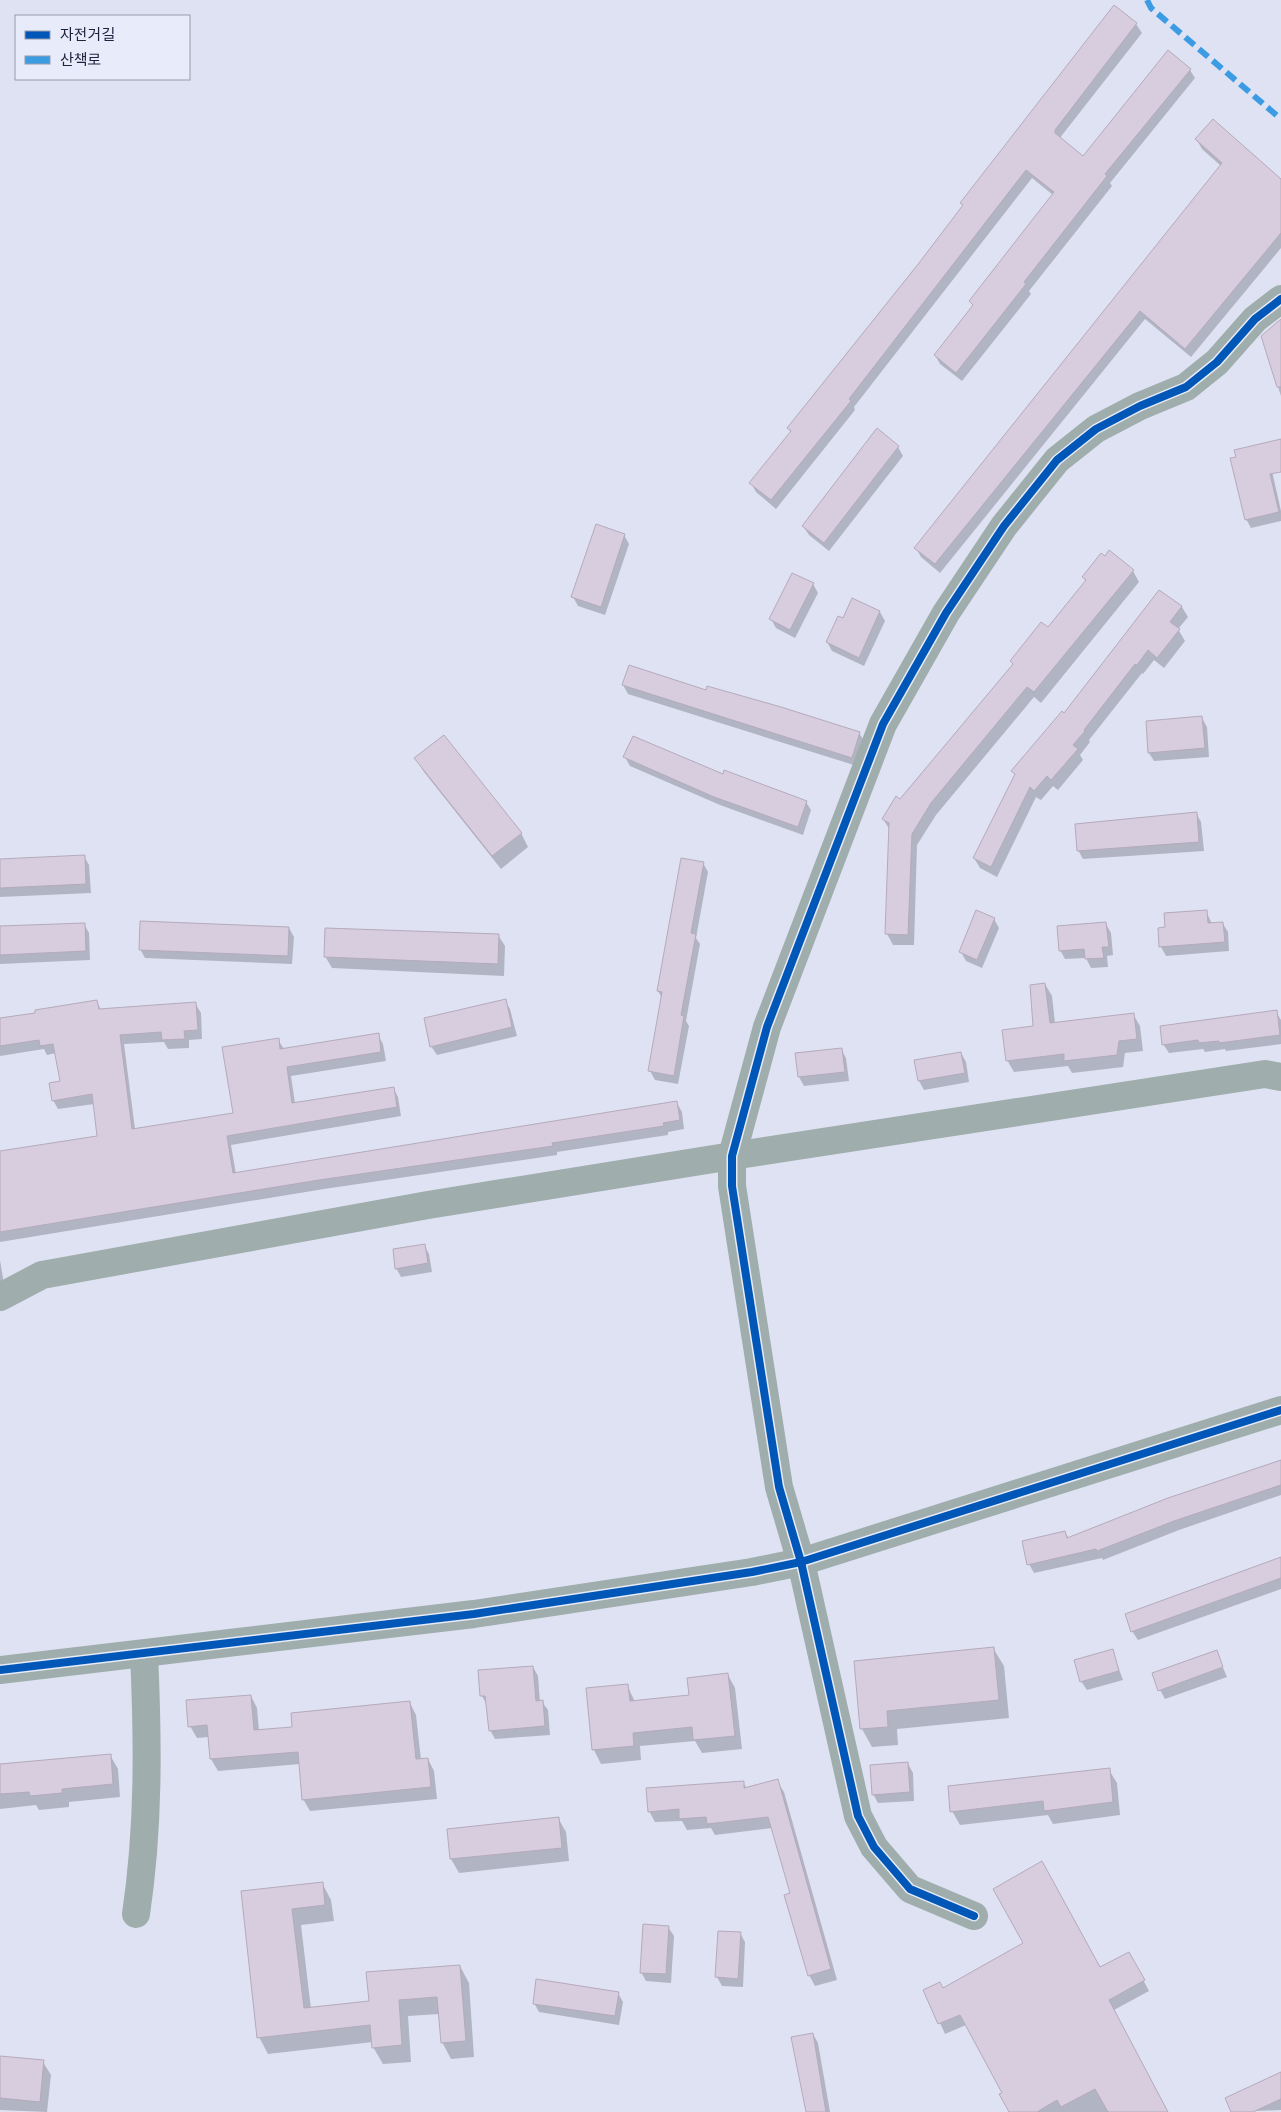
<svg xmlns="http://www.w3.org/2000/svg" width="1281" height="2112" font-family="'Zilla Slab','Noto Sans KR',serif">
<rect width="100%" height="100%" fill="#dee2f3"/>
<g fill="#0003">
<path d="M1115 7 1136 24 1142 33 1059 139 1083 158 1190 70 1195 78 1110 183 1112 186 1029 291 1031 294 962 381 940 364 935 355 974 307 970 301 1053 195 1032 178 854 407 855 410 776 509 756 492 751 483 791 433 788 428 920 263Z"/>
<path d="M1197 140 1281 180V248L1191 357 1145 319 940 573 921 557 916 548 1221 166 1202 149Z"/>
<path d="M1281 333V396L1262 337Z"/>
<path d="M878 430 898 447 903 456 829 551 809 535 803 526Z"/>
<path d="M1268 453 1281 511V521L1251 528 1246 519Z"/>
<path d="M624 535 629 544 605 615 578 606 573 597Z"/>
<path d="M1133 571 1139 582 1041 703 1034 697 936 815 917 845 914 945H893L887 934 890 830 883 819 1013 665 1011 661 1048 629 1086 581 1083 577Z"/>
<path d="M813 584 818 593 795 638 776 628 771 619Z"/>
<path d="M1160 592 1182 607 1188 617 1178 629 1185 641 1164 668 1154 660 1143 674 1142 673 1089 740 1090 742 1080 755 1083 760 1058 790 1053 786 1041 800 1036 797 997 877 980 868 974 858 1015 775 1013 771 1064 714Z"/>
<path d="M853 600 880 612 885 621 864 666 832 651 827 642 844 620Z"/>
<path d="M623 685 859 733 865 742 857 766 628 694Z"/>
<path d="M1202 718 1207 727 1209 757 1154 761 1149 753Z"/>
<path d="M625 757 723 776 806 802 811 810 803 835 720 805 630 766Z"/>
<path d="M416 758 521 833 528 847 501 869 424 772Z"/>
<path d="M1196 813 1201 822 1204 851 1083 859 1078 850Z"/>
<path d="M84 856 89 865 91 893 0 897V860Z"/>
<path d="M703 863 708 872 696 938 700 944 686 1021 689 1026 678 1084 655 1080 650 1071 662 998 658 991Z"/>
<path d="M1206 911 1212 924H1223L1228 932 1229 951 1166 956 1161 947 1159 929Z"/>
<path d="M994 919 999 928 982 968 966 961 961 952Z"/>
<path d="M84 924 89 933 90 960 0 964V928Z"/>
<path d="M1106 924 1111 933 1113 955 1107 956 1108 967 1091 968 1086 958 1065 959 1060 950Z"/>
<path d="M289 928 294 937 292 964 145 958 140 949Z"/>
<path d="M410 931 498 935 505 946 504 976 332 968 325 956 410 933Z"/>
<path d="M1045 984 1052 996 1055 1023 1133 1014 1140 1026 1143 1051 1125 1053 1123 1067 1072 1073 1068 1066 1014 1072 1007 1060 1034 1027Z"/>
<path d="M505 1001 510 1009 517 1036 437 1055 431 1046Z"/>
<path d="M97 1002 101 1010 195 1003 201 1013 202 1039 189 1040V1048L168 1049 164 1042 124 1044 135 1129 235 1114 278 1040 284 1049 378 1035 383 1044 386 1061 291 1076 295 1103 393 1088 398 1097 401 1116 231 1145 236 1174 677 1103 682 1112 684 1129 668 1132V1135L557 1152V1155L324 1189 0 1242V1152L98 1137 94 1104 58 1109 53 1100 61 1082 56 1053 47 1055 44 1049 0 1056V1019Z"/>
<path d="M1276 1012 1281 1020V1044L1226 1051 1225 1049 1205 1052 1203 1049 1169 1053 1163 1044Z"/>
<path d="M841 1049 846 1058 849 1081 804 1086 799 1077 796 1054Z"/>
<path d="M961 1053 966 1062 969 1082 924 1090 919 1081 916 1061Z"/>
<path d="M424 1245 429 1254 432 1272 401 1277 396 1268Z"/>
<path d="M0 1260 6 1296 0 1297Z"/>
<path d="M1281 1460V1495L1179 1530 1103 1560 1102 1558 1034 1573 1029 1564 1065 1532 1069 1539Z"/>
<path d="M1281 1558V1589L1138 1640 1132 1631Z"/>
<path d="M993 1648 1004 1666 1009 1718 897 1729 898 1745 872 1747 862 1729 855 1662Z"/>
<path d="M1112 1651 1123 1680 1087 1690 1081 1681Z"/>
<path d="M1216 1651 1227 1677 1165 1699 1160 1690Z"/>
<path d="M533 1667 538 1676 540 1702H542L548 1710 550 1735 495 1739 490 1730 487 1705 482 1696 480 1671Z"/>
<path d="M728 1675 735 1688 742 1749 702 1753 695 1741 640 1746 641 1760 601 1764 594 1750 587 1689 627 1685 635 1702 690 1696Z"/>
<path d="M251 1696 257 1708 259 1731 293 1728 410 1703 416 1715 421 1760 428 1759 434 1771 437 1799 310 1811 303 1799 300 1764 218 1771 211 1759 209 1737 197 1738 190 1726Z"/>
<path d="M110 1755 118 1769 120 1797 69 1802V1807L39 1810 36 1805 0 1809V1765Z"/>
<path d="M908 1764 913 1773 914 1801 878 1803 873 1794Z"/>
<path d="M1109 1770 1117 1783 1120 1815 1053 1824 1048 1815 960 1825 952 1811Z"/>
<path d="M777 1781 784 1792 837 1980 815 1986 809 1975 791 1894 772 1828 715 1835 711 1828 687 1830 682 1821 655 1822 649 1811 743 1782 747 1789Z"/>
<path d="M558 1818 566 1832 569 1861 459 1873 451 1859 449 1830Z"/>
<path d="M322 1883 331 1900 334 1921 301 1925 311 2009 370 2002 460 1966 469 1983 474 2057 451 2059 442 2042 440 2014 408 2016 411 2062 383 2064 373 2047V2042L268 2054 259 2037 242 1893Z"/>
<path d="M668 1927 674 1936 671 1983 646 1981 641 1972Z"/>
<path d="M740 1933 745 1942 743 1987 722 1986 717 1977Z"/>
<path d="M1129 1953 1149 1991 1114 2010 1168 2112H1010L1004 2093 966 2025 945 2034 925 1990 1100 1969Z"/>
<path d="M618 1993 623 2002 619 2025 539 2012 534 2003Z"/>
<path d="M813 2034 818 2043 830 2112H807Z"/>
<path d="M0 2058 43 2062 51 2075 47 2112 0 2110Z"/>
<path d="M1281 2083V2110L1232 2112Z"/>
</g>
<g fill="#d7cddf" stroke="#b4aabb">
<path d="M1114 5 1137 23 1055 130V133L1083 156 1168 50 1191 69 1105 174 1107 176 1024 282 1026 284 956 373 934 355 973 305 969 301 1054 192 1026 170 849 399 851 401 771 500 749 483 791 431 787 428 919 263 963 205 960 203Z"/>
<path d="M1213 119 1281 179V233L1185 349 1140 311 935 564 914 548 1222 163 1195 139Z"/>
<path d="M1281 319V387H1277L1261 336Z"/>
<path d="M877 428 899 446 824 543 802 526Z"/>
<path d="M1281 439V472L1270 474 1279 512 1245 520 1230 458 1236 457 1234 450Z"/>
<path d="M596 524 625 534 601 607 571 597Z"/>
<path d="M1109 550 1134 570 1034 692 1027 687 931 803 912 834 908 935 885 934 889 823 882 819 896 796 900 799 1013 664 1010 661 1041 622 1048 627 1086 580 1082 577 1101 553 1105 556Z"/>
<path d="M792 573 814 583 790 630 769 619Z"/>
<path d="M1159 590 1182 606 1170 622 1180 629 1157 658 1148 650 1137 665 1135 664 1084 730 1085 731 1073 745 1078 749 1051 780 1047 776 1034 791 1030 787 991 867 973 858 1015 774 1011 771 1062 711 1064 713Z"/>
<path d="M852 598 880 611 859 658 826 642 838 616 843 618Z"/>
<path d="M629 665 706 690 707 686 781 707 860 732 852 758 622 685Z"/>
<path d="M1202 716 1205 748 1148 753 1146 721Z"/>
<path d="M444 735 522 833 492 856 414 758Z"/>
<path d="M633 736 723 774 724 770 807 801 798 827 714 797 623 757Z"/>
<path d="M1197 812 1199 842 1077 851 1075 824Z"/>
<path d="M85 855 86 884 0 888V859Z"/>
<path d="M681 858 704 862 691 933 696 934 681 1015 684 1016 674 1076 648 1071 662 992 657 991Z"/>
<path d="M976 910 995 918 977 960 959 952Z"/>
<path d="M1207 910 1208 923 1223 922 1225 942 1159 947 1158 928 1165 927 1164 913Z"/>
<path d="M140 921 289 927 288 956 139 950Z"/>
<path d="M1106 922 1109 947H1102L1104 958 1085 959 1084 949 1059 951 1057 926Z"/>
<path d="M85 923 86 951 0 955V926Z"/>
<path d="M325 928 499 934 498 964 324 957Z"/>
<path d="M1045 983 1050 1023 1134 1013 1137 1039 1119 1041 1117 1055 1064 1061V1054L1006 1061 1002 1030 1033 1026 1030 985Z"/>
<path d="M506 999 512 1027 430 1047 424 1018Z"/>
<path d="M97 1000 99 1009 196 1002 198 1030 184 1031 185 1039 162 1040 161 1032 120 1035 132 1129 233 1113 222 1047 279 1038 280 1049 379 1033 381 1052 287 1067 292 1103 394 1087 397 1107 227 1136 233 1173 677 1101 680 1120 663 1123 664 1126 552 1143 553 1146 319 1180 0 1232V1151L97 1136 92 1094 52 1101 49 1083 60 1081 53 1044 40 1046 39 1040 0 1046V1018L35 1013V1010Z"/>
<path d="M1277 1010 1280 1035 1219 1043V1041L1199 1043 1198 1040 1162 1045 1160 1026Z"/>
<path d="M842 1048 845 1072 798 1077 795 1053Z"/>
<path d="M961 1052 965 1073 918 1081 914 1060Z"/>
<path d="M425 1244 428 1263 395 1269 393 1249Z"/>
<path d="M1281 1460V1485L1174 1521 1097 1551 1096 1549 1027 1565 1022 1541 1065 1531 1067 1538 1168 1498Z"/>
<path d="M1281 1557V1578L1131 1632 1125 1614Z"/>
<path d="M994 1647 999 1700 887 1711 888 1727 860 1729 854 1661Z"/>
<path d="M1113 1649 1119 1671 1080 1682 1074 1660Z"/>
<path d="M1217 1650 1223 1667 1158 1691 1152 1673Z"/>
<path d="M533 1666 536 1701 543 1700 545 1726 489 1731 485 1696H480L478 1670Z"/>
<path d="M728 1673 735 1736 693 1740 692 1727 633 1733 634 1746 592 1750 586 1688 628 1684 630 1701 689 1695 687 1678Z"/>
<path d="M251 1695 254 1730 292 1727 291 1713 410 1701 416 1759 428 1758 431 1787 302 1800 298 1752 210 1759 207 1725 188 1727 186 1700Z"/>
<path d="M111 1754 113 1784 62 1789V1793L30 1796 29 1792 0 1794V1764Z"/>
<path d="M908 1762 910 1792 872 1795 870 1765Z"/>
<path d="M1110 1768 1113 1802 1044 1811 1043 1801 950 1812 948 1786Z"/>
<path d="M778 1779 831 1969 808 1976 784 1895 790 1893 768 1817 707 1824 706 1817 679 1819V1809L648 1812 646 1788 744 1781V1788Z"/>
<path d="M559 1817 562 1848 450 1859 447 1829Z"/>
<path d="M1042 1861 1100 1967 1129 1952 1145 1980 1109 2000 1168 2112H1108L1095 2089 1061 2107 1057 2100 1037 2112H1009L999 2094 1002 2093 960 2015 938 2024 923 1990 940 1982 943 1988 1023 1943 993 1889Z"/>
<path d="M323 1882 325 1905 292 1909 304 2008 369 2001 366 1972 460 1965 466 2041 441 2043 437 1997 399 2000 402 2045 372 2048 370 2025 257 2038 241 1891Z"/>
<path d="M643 1924 669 1926 666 1974 640 1973Z"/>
<path d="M718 1931 741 1932 738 1979 715 1977Z"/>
<path d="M536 1979 619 1992 615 2016 533 2004Z"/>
<path d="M813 2033 826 2112H806L791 2037Z"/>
<path d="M0 2056 44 2060 40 2102 0 2098Z"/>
<path d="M1281 2072V2099L1253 2112H1231L1225 2098Z"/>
</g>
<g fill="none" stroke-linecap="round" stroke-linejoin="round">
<g stroke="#9fadac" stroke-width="28">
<path d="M0 1297 42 1275 428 1205 732 1156 1265 1074 1281 1077"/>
<path d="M0 1670 474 1614 752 1572 801 1562 1281 1410"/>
<path d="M136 1914C149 1827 148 1741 144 1654"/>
<path d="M974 1916 910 1889 874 1847 858 1816 801 1562 779 1487 732 1186V1156L767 1027 883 724 946 613 1004 526 1057 460 1096 429 1140 406 1186 387 1217 362 1255 319 1281 299"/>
</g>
<path stroke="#3c9ce3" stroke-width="6" stroke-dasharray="12 6" stroke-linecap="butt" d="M1147 0 1151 8 1281 119"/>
<g stroke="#e7ebfa" stroke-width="11">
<g id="cycleway">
<path d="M0 1670 474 1614 752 1572 801 1562 1281 1410"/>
<path d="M974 1916 910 1889 874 1847 858 1816 801 1562 779 1487 732 1186V1156L767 1027 883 724 946 613 1004 526 1057 460 1096 429 1140 406 1186 387 1217 362 1255 319 1281 299"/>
</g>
</g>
<use href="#cycleway" stroke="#0057b8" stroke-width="8"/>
</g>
<rect x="15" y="15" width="175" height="65" fill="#e7ebfa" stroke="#969bae"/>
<rect x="25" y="31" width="25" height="8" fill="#0057b8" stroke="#969bae"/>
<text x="60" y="40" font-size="15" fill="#1d223d">자전거길</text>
<rect x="25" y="56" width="25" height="8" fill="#3c9ce3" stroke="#969bae"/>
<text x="60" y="65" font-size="15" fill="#1d223d">산책로</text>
</svg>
